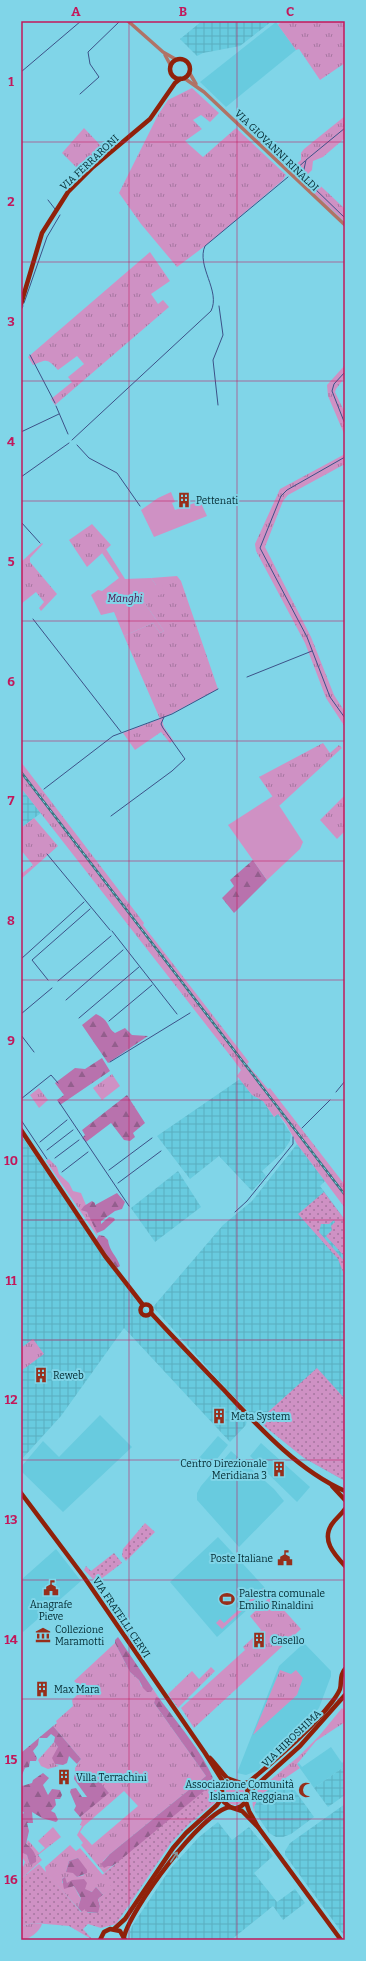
<svg xmlns="http://www.w3.org/2000/svg" width="366" height="1961" font-family="Bitter,serif">
<defs>
<pattern id="industrial-grid" width="8" height="8" patternUnits="userSpaceOnUse"><rect width="8" height="8" fill="#68cbdf"/><path d="M0 4h8M4 0v8" fill="none" stroke="#59aec0"/></pattern>
<pattern id="grass-tufts" width="24" height="20" patternUnits="userSpaceOnUse"><rect width="24" height="20" fill="#cf91c4"/><path d="M3 7l-1-3M5 7V3M7 7l1-3M15 17l-1-3M17 17v-4M19 17l1-3" fill="none" stroke="#a676a0"/></pattern>
<pattern id="forest-firs" width="22" height="20" patternUnits="userSpaceOnUse"><rect width="22" height="20" fill="#b872ad"/><path d="M5 1l3.5 6h-7zM16 11l3.5 6h-7z" fill="#935e8d"/></pattern>
<pattern id="park-dots" width="8" height="8" patternUnits="userSpaceOnUse"><rect width="8" height="8" fill="#cf91c4"/><path d="M2 2h.1M6 6h.1" fill="none" stroke="#a676a0" stroke-width="1.8" stroke-linecap="round"/></pattern>
</defs>
<rect width="100%" height="100%" fill="#80d5e8"/>
<g fill="#68cbdf">
<path d="M276 22 296 50 226 107 200 82Z"/>
<path d="M100 1415 132 1447 63 1512 21 1471V1467L43 1441 59 1457Z"/>
<path d="M218 1436 228 1445 209 1469 199 1458Z"/>
<path d="M261 1443 310 1487 297 1502 250 1456Z"/>
<path d="M231 1451 274 1489 284 1501 239 1547 197 1500V1493L201 1486Z"/>
<path d="M218 1537 268 1591 217 1637 170 1582Z"/>
<path d="M56 1549 81 1581 23 1632 21 1630V1580Z"/>
<path d="M304 1643 331 1671V1676L319 1708 303 1728 271 1759 262 1763 259 1770 246 1775 237 1773 279 1666Z"/>
<path d="M331 1747 342 1763 345 1760V1766L314 1788 297 1764 299 1763 302 1767Z"/>
</g>
<g fill="url(#industrial-grid)">
<path d="M202 21H272L240 46 203 53 197 56 180 39Z"/>
<path d="M21 788 41 813 21 828Z"/>
<path d="M240 1079 252 1095 263 1101 274 1117 278 1114 291 1134 290 1141 282 1153 262 1171 266 1176 252 1191 219 1156 190 1179 157 1136Z"/>
<path d="M21 1135 104 1257 136 1300 245 1414 247 1420 246 1425 230 1442 124 1328 61 1416 21 1460Z"/>
<path d="M297 1144 325 1181 320 1186 345 1220V1481L304 1458 264 1425H261L221 1383 153 1307 223 1225 252 1201Z"/>
<path d="M178 1171 201 1207 155 1242 131 1208Z"/>
<path d="M345 1766V1795L328 1807 314 1788Z"/>
<path d="M286 1778 314 1817 291 1834 283 1837H276L269 1833 255 1812 254 1807 259 1796Z"/>
<path d="M345 1804V1937L285 1855V1851L290 1843Z"/>
<path d="M218 1822 232 1840 249 1827 273 1856 254 1873 277 1902 295 1889 305 1903 283 1920 273 1906 231 1940H131L130 1932 132 1926 170 1869 199 1837Z"/>
</g>
<g fill="url(#grass-tufts)" fill-rule="evenodd">
<path d="M282 21H345V63L320 80 299 49 296 50 278 25Z"/>
<path d="M192 88 219 113 210 122 201 115 193 120 202 129 185 141 203 157 236 128 286 175 283 180 205 246 177 267 141 224 119 193 158 115 168 100Z"/>
<path d="M345 116V138L323 157 313 161 312 170 308 174 345 209V222L289 170 301 160V153L304 149Z"/>
<path d="M84 128 105 150 82 173 62 153Z"/>
<path d="M150 252 170 281 151 294 158 304 163 300 169 307 55 405 51 399 72 382 68 377 84 364 77 356 58 370C47 358 47 359 33 365L28 357Z"/>
<path d="M345 365V377L336 389 335 392 345 413V436L328 396 327 385Z"/>
<path d="M345 454V464L288 495 283 501 265 547 311 637 334 695 345 712V727L326 698 305 643 256 551 255 544 280 489Z"/>
<path d="M92 524 111 545 87 567 69 540Z"/>
<path d="M42 543 43 544 30 558V562L57 594 41 611 39 608 44 602 36 592 21 604V562Z"/>
<path d="M177 576 181 581 218 689 165 717 162 720 164 727 173 740 170 743 161 732 135 750 123 733 160 719 124 636 153 623 160 633 164 631 144 602 156 585 151 578Z"/>
<path d="M323 743 330 753 339 745 342 748 279 806 259 777Z"/>
<path d="M21 762 144 923 143 925 249 1062 247 1064 268 1089 270 1088 345 1185V1208L297 1144 286 1124 278 1114 274 1117 263 1101 252 1095 237 1076 241 1070 232 1058 21 788Z"/>
<path d="M345 795V831L337 839 320 820Z"/>
<path d="M34 818 58 846 21 879V874L33 865 21 850V828Z"/>
<path d="M112 1074 120 1086 102 1100 93 1088Z"/>
<path d="M39 1088 48 1100 39 1108 30 1095Z"/>
<path d="M49 1159 57 1167 59 1174 69 1183 73 1191 81 1193 86 1205 84 1211 87 1212 94 1224 98 1237 46 1161Z"/>
<path d="M33 1339 44 1354 21 1371V1348Z"/>
<path d="M269 1598H273L301 1629 194 1728 181 1708 245 1650 243 1647 261 1630 250 1616Z"/>
<path d="M115 1643 130 1672 139 1680 141 1686 152 1691 153 1689 159 1698 154 1703 206 1776 110 1854 103 1861 108 1865 112 1866 104 1873 81 1845 83 1843 77 1835 82 1826 80 1825 82 1820 80 1817 108 1792 93 1777 85 1778 81 1772H75V1768L81 1759 53 1726 57 1723 56 1721 73 1706 72 1700 83 1689 74 1681ZM124 1791 138 1806 92 1845 80 1832 84 1826Z"/>
<path d="M211 1667 215 1671 178 1708 168 1694 192 1671 199 1679Z"/>
<path d="M280 1670 291 1674 296 1670 303 1678 297 1695 253 1735Z"/>
<path d="M342 1708 345 1712V1722L316 1741 297 1764 300 1768 259 1796 254 1807 255 1812C251 1805 252 1797 257 1791L298 1757 319 1736Z"/>
<path d="M54 1742 58 1747 55 1764 59 1766 48 1769 41 1766 38 1760Z"/>
<circle cx="235" cy="1795" r="10"/>
<path d="M53 1827 61 1837 38 1855 42 1860 21 1879V1865L23 1867 25 1862 21 1855 23 1852 27 1855 30 1865 26 1844 28 1840 39 1853 45 1848 38 1841Z"/>
<path d="M70 1845 76 1851 80 1848 113 1887 103 1895 96 1887 93 1892C85 1890 70 1887 65 1881V1877L62 1879V1883L74 1886C77 1890 77 1894 81 1898L78 1908 46 1873 45 1867ZM78 1858 84 1875 77 1877 73 1872H66L69 1861Z"/>
<path d="M34 1923 42 1924C40 1931 29 1940 21 1940V1926Z"/>
</g>
<g fill="url(#forest-firs)">
<path d="M253 860 267 880 234 913 222 898 234 886 230 880Z"/>
<path d="M96 1014C111 1021 106 1027 115 1033L125 1028 132 1035 148 1036 108 1063 82 1025Z"/>
<path d="M102 1058 110 1071 60 1105 57 1100 64 1095 55 1083 75 1068 85 1069Z"/>
<path d="M127 1095 145 1123 133 1133 135 1137 130 1141 124 1140 111 1123 86 1142 82 1138 85 1135 82 1130Z"/>
<path d="M117 1193 125 1202 122 1209 115 1211 101 1221V1224L109 1217 114 1218 115 1220 104 1230 97 1233 87 1212 81 1210 84 1206 92 1201 95 1203V1205Z"/>
<path d="M99 1235 104 1236 108 1240C109 1251 117 1256 120 1266L117 1268 96 1240Z"/>
<path d="M118 1637 153 1689 151 1692H147L143 1688 139 1680 130 1672 115 1643V1640Z"/>
<path d="M156 1697 159 1698C177 1723 207 1757 216 1786L122 1860 112 1866H108L104 1868 101 1864 110 1854 206 1776 154 1703Z"/>
<path d="M53 1726 81 1759 77 1764 69 1756 67 1763 63 1765 55 1764 52 1758 58 1747 54 1742 55 1737 51 1734 47 1738H39L38 1745 33 1751 37 1758 36 1761H30L29 1767 25 1768 21 1777V1753Z"/>
<path d="M79 1771 85 1778 94 1775 109 1793 80 1817 74 1810 76 1806 70 1792 71 1789 76 1788 82 1797H87L74 1779 75 1772Z"/>
<path d="M43 1773 49 1778 43 1785 48 1795 52 1789 60 1790 62 1795 60 1799H55L56 1805 51 1811 55 1813 58 1820 56 1822 42 1818 32 1812 33 1823H27L29 1831 26 1844C32 1848 37 1854 36 1862L30 1865 27 1855 23 1853 21 1854V1815L24 1813 21 1809V1784L22 1786 32 1783 33 1780Z"/>
<path d="M78 1858 87 1870V1873L77 1877 73 1873 66 1872 69 1861Z"/>
<path d="M65 1877 67 1883 72 1880 84 1879 87 1883 85 1889 92 1892 96 1887 103 1895 98 1899 100 1906 99 1913 82 1912 78 1908 81 1898 74 1886 64 1889 62 1879Z"/>
</g>
<g fill="url(#park-dots)">
<path d="M324 1192 345 1220V1257L326 1236 332 1230 331 1226 335 1222 334 1220 329 1224H321L319 1232 345 1262V1277L338 1259 298 1214Z"/>
<path d="M317 1368 345 1399V1481L304 1458 258 1421Z"/>
<path d="M145 1523 155 1532 126 1561 122 1556 123 1549Z"/>
<path d="M114 1553 122 1563 101 1579 94 1580 84 1570 86 1566 91 1571Z"/>
<path d="M215 1782 218 1795 217 1801 190 1823 171 1843 116 1924 101 1928 88 1924 83 1929 93 1940 69 1926 34 1923 21 1926V1879L39 1864 81 1912 85 1909 88 1913H98L100 1906 98 1899 112 1887 102 1875Z"/>
</g>
<g fill="#cf91c4">
<path d="M171 492 175 502 172 503 175 510 200 501 207 516 154 537 141 510 158 498Z"/>
<path d="M106 549 125 579 151 578 156 585H162L164 593 144 602 164 631 160 633 153 623 124 636 114 612 101 615 91 595 98 590 102 591 119 578 102 553Z"/>
<path d="M273 796 303 842 300 849 267 880 228 825Z"/>
<path d="M263 1588 265 1590 222 1629 216 1623 220 1619 224 1623Z"/>
</g>
<g fill="none" stroke-linecap="round" stroke-linejoin="round">
<g stroke="#3c5288" stroke-width="1">
<path d="M21 72 81 21"/>
<path d="M80 94 99 77 90 64 88 52 120 21"/>
<path d="M345 128 306 160 303 174 312 186 345 218"/>
<path d="M294 171 305 161"/>
<path d="M48 200 55 209"/>
<path d="M24 303 47 237 60 215"/>
<path d="M21 310 23 306"/>
<path d="M30 355 55 403"/>
<path d="M345 372 334 384 332 391 345 424"/>
<path d="M218 405 213 360 223 335 219 306"/>
<path d="M56 406 68 434"/>
<path d="M21 432 59 414"/>
<path d="M72 440 211 311C221 291 196 266 205 246L288 177"/>
<path d="M77 445 89 458 117 473 140 506"/>
<path d="M345 457 287 490 281 496 260 548 307 637 330 697 345 718"/>
<path d="M21 477 69 443"/>
<path d="M21 522 40 543"/>
<path d="M33 619 121 732"/>
<path d="M247 677 312 651"/>
<path d="M44 789 113 736 172 714 218 689"/>
<path d="M111 816 172 771 185 759 163 728 161 724 164 717"/>
<path d="M47 854 110 930"/>
<path d="M112 931 177 1014"/>
<path d="M21 959 84 902"/>
<path d="M48 980 32 960 90 909"/>
<path d="M58 981 111 936"/>
<path d="M66 1000 123 950"/>
<path d="M21 1014 52 988"/>
<path d="M79 1018 139 967"/>
<path d="M109 1021 152 985"/>
<path d="M21 1035 34 1052"/>
<path d="M110 1062 190 1013"/>
<path d="M336 1092 345 1081"/>
<path d="M21 1099 51 1075 58 1083"/>
<path d="M59 1102 129 1206"/>
<path d="M21 1120 47 1159"/>
<path d="M302 1128 330 1100"/>
<path d="M40 1142 67 1120"/>
<path d="M47 1150 73 1130"/>
<path d="M55 1158 79 1140"/>
<path d="M109 1170 152 1138"/>
<path d="M62 1172 88 1152"/>
<path d="M118 1183 161 1151"/>
<path d="M235 1212 247 1201 293 1144V1137"/>
</g>
<g stroke="#b07366" stroke-width="3.5">
<path d="M128 21 163 52 177 60"/>
<path d="M165 55 171 66"/>
<path d="M189 72 196 84"/>
<path d="M184 78 204 92 345 225"/>
</g>
<g stroke="#90210a" stroke-width="4.5">
<circle cx="180" cy="69" r="10"/>
<path d="M21 304 42 233 68 192 93 167 150 119 175 83 180 79"/>
<path d="M21 1130 105 1256 143 1305"/>
<circle cx="146" cy="1310" r="5.5"/>
<path d="M151 1313C174 1338 198 1363 222 1388 257 1425 297 1470 345 1491"/>
<path d="M332 1486 345 1500"/>
<path d="M21 1493 84 1577 205 1753 222 1780V1798L224 1802 230 1807 242 1811 258 1827"/>
<path d="M345 1509C341 1515 336 1518 332 1524 321 1540 334 1554 345 1566"/>
<path d="M210 1758C216 1764 221 1772 227 1778 232 1781 237 1781 242 1784 253 1791 247 1805 237 1808"/>
<path d="M242 1784 249 1782C278 1757 308 1733 332 1702 335 1698 338 1694 340 1689 342 1682 339 1676 345 1669"/>
<path d="M248 1793 300 1746 345 1695"/>
<path d="M246 1802 249 1811 258 1827 341 1940"/>
<path d="M114 1929 125 1919 173 1848 186 1833 217 1805 222 1798"/>
<path d="M124 1937C130 1910 202 1811 230 1807"/>
<path d="M100 1940 104 1932 110 1929 120 1931 125 1940"/>
</g>
<g stroke="#397480" stroke-width="2.5">
<path id="rail" d="M21 772 345 1195"/>
</g>
<use href="#rail" stroke="#80d5e8" stroke-width="1" stroke-dasharray="3" stroke-linecap="butt"/>
</g>
<defs><path id="oneway-shaft" d="M-6 0H5M1.5-3L5.5 0L1.5 3" fill="none" stroke-width="1.6" stroke-linecap="round" stroke-linejoin="round"/></defs>
<use stroke="#86969a" href="#oneway-shaft" transform="translate(174 1857) rotate(-56)"/>
<path fill="none" stroke="#c2185b" stroke-width="1" stroke-opacity="0.55" d="M129 21V1940M237 21V1940M21 142H345M21 262H345M21 381H345M21 501H345M21 621H345M21 741H345M21 861H345M21 980H345M21 1100H345M21 1220H345M21 1340H345M21 1460H345M21 1580H345M21 1699H345M21 1819H345"/>
<defs>
<g id="building-bare" transform="scale(1.2)"><path d="M-4-6H4V6H1V3H-1V6H-4ZM-2.5-4.3h1.7v1.8h-1.7ZM.8-4.3h1.7v1.8H.8ZM-2.5-1h1.7V.8h-1.7ZM.8-1h1.7V.8H.8Z" fill="#972e1a" stroke="#80d5e8" stroke-width="2.5" paint-order="stroke"/></g>
<g id="civic-bare" transform="scale(1.2)"><path d="M-.6-6.5H3V-4.5H.6V-3L4-1V1h2V6H-6V1h2V-1L-.6-3ZM-1.2 2.5V6h2.4V2.5Z" fill="#972e1a" stroke="#80d5e8" stroke-width="2.5" paint-order="stroke"/></g>
<g id="stadium-bare" transform="scale(1.2)"><path d="M0-5a6.5 5 0 1 0 0 10a6.5 5 0 1 0 0-10ZM-3.5-1.8h7v3.6h-7Z" fill="#972e1a" stroke="#80d5e8" stroke-width="2.5" paint-order="stroke"/></g>
<g id="museum-bare" transform="scale(1.2)"><path d="M0-6L6-3V-2H-6V-3ZM-5-1h2V3h-2ZM-1-1h2V3h-2ZM3-1h2V3H3ZM-6 4H6V6H-6Z" fill="#972e1a" stroke="#80d5e8" stroke-width="2.5" paint-order="stroke"/></g>
<g id="mosque-bare" transform="scale(1.2)"><path d="M3.5-4.9A6 6 0 1 0 3.5 4.9A5 5 0 1 1 3.5-4.9Z" fill="#972e1a" stroke="#80d5e8" stroke-width="2.5" paint-order="stroke"/></g>
</defs>
<g fill-rule="evenodd">
<use href="#building-bare" x="184" y="500"/>
<use href="#building-bare" x="41" y="1375"/>
<use href="#building-bare" x="219" y="1416"/>
<use href="#building-bare" x="279" y="1469"/>
<use href="#civic-bare" x="285" y="1558"/>
<use href="#civic-bare" x="51" y="1588"/>
<use href="#stadium-bare" x="227" y="1599"/>
<use href="#museum-bare" x="43" y="1635"/>
<use href="#building-bare" x="259" y="1640"/>
<use href="#building-bare" x="42" y="1689"/>
<use href="#building-bare" x="64" y="1777"/>
<use href="#mosque-bare" x="306" y="1790"/>
</g>
<g text-anchor="middle" stroke-width="4" stroke-linejoin="round" paint-order="stroke">
<g font-size="10" fill="#022930" stroke="#80d5e8">
<text transform="translate(277 150) rotate(44)" y="4">VIA GIOVANNI RINALDI</text>
<text transform="translate(89 162) rotate(-43)" y="4">VIA FERRARONI</text>
<text transform="translate(122 1617) rotate(56)" y="4">VIA FRATELLI CERVI</text>
<text transform="translate(291 1738) rotate(-44)" y="4">VIA HIROSHIMA</text>
</g>
<g font-size="10" fill="#022930" stroke="#80d5e8" text-anchor="start">
<text x="196" y="504">Pettenati</text>
<text x="53" y="1379">Reweb</text>
<text x="231" y="1420">Meta System</text>
<text x="267" y="1467" text-anchor="end">Centro Direzionale<tspan x="267" dy="12">Meridiana 3</tspan></text>
<text x="273" y="1562" text-anchor="end">Poste Italiane</text>
<text x="239" y="1597">Palestra comunale<tspan x="239" dy="12">Emilio Rinaldini</tspan></text>
<text x="51" y="1608" text-anchor="middle">Anagrafe<tspan x="51" dy="12">Pieve</tspan></text>
<text x="55" y="1633">Collezione<tspan x="55" dy="12">Maramotti</tspan></text>
<text x="271" y="1644">Casello</text>
<text x="54" y="1693">Max Mara</text>
<text x="76" y="1781">Villa Terrachini</text>
<text x="294" y="1788" text-anchor="end">Associazione Comunità<tspan x="294" dy="12">Islamica Reggiana</tspan></text>
</g>
<g font-size="10" font-style="italic" fill="#4f0e48" stroke="#80d5e8">
<text x="125" y="602">Manghi</text>
</g>
</g>
<rect width="366" height="1961" fill="none" stroke="#80d5e8" stroke-width="44"/>
<rect x="22" y="22" width="322" height="1917" fill="none" stroke="#c2185b" stroke-width="1.5"/>
<g font-size="13" text-anchor="middle" font-weight="bold" fill="#c2185b">
<text x="76" y="16">A</text>
<text x="183" y="16">B</text>
<text x="290" y="16">C</text>
<text x="11" y="86">1</text>
<text x="11" y="206">2</text>
<text x="11" y="326">3</text>
<text x="11" y="446">4</text>
<text x="11" y="566">5</text>
<text x="11" y="686">6</text>
<text x="11" y="805">7</text>
<text x="11" y="925">8</text>
<text x="11" y="1045">9</text>
<text x="11" y="1165">10</text>
<text x="11" y="1285">11</text>
<text x="11" y="1404">12</text>
<text x="11" y="1524">13</text>
<text x="11" y="1644">14</text>
<text x="11" y="1764">15</text>
<text x="11" y="1884">16</text>
</g>
</svg>
